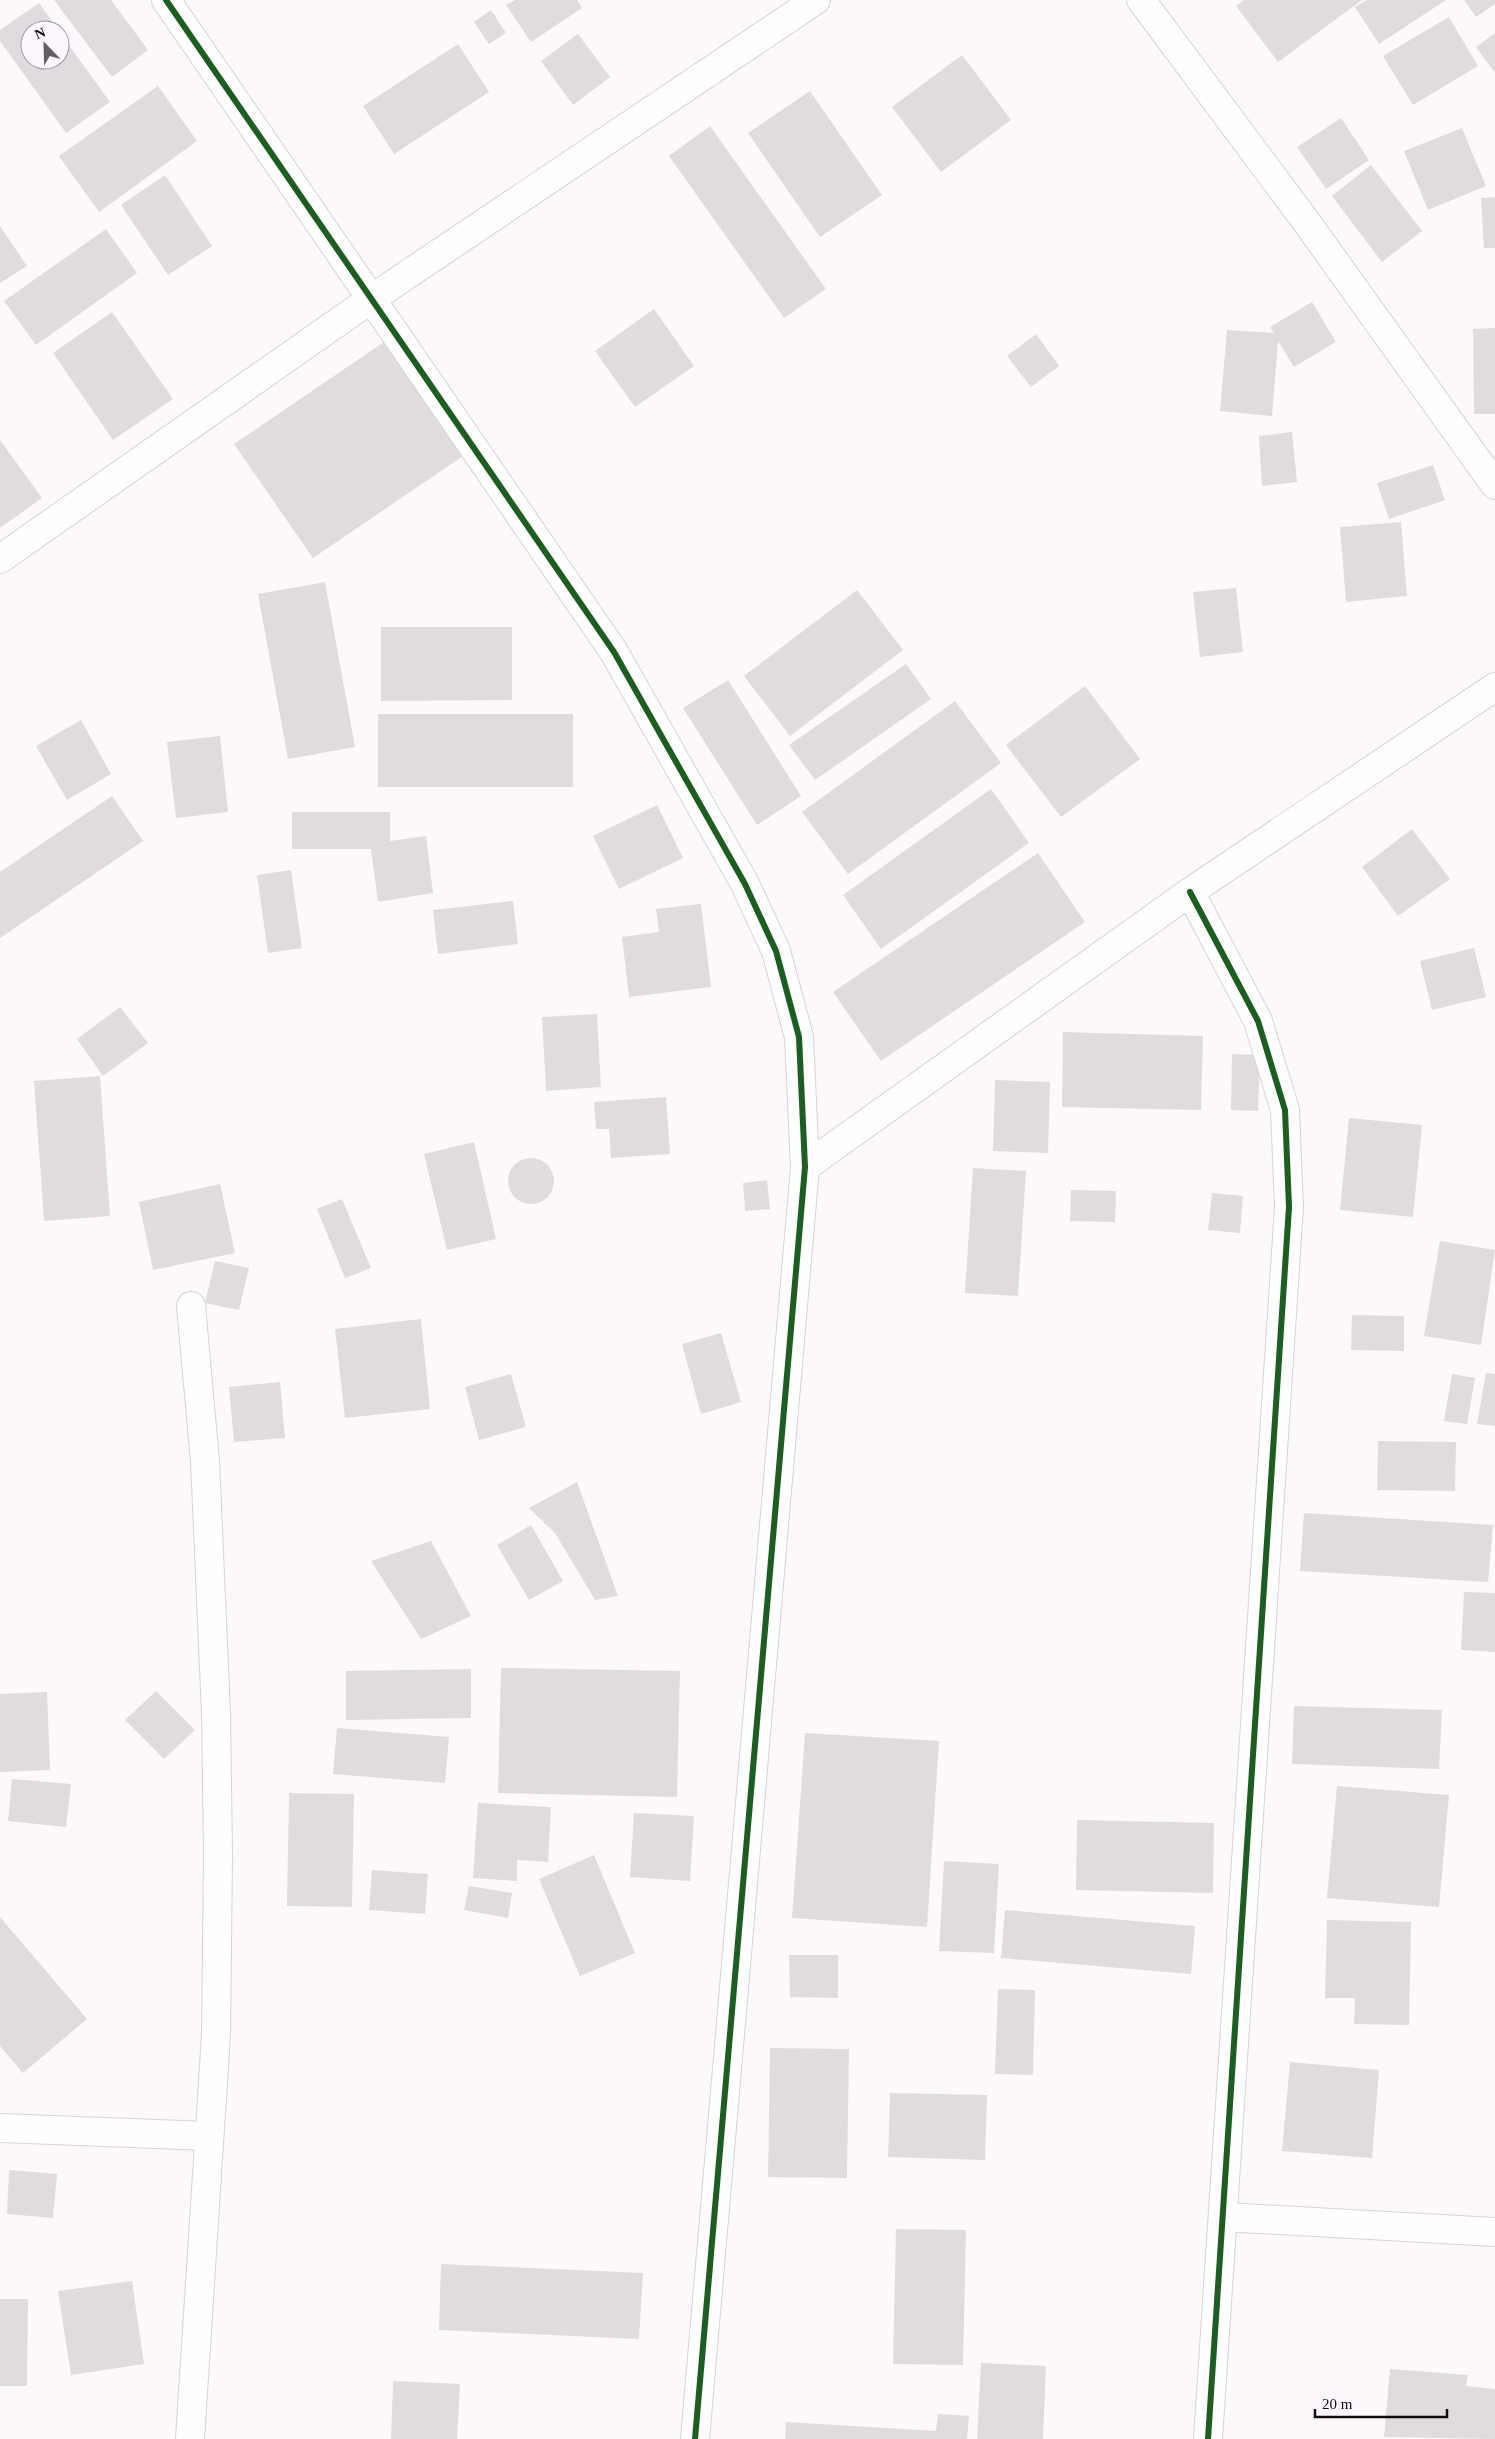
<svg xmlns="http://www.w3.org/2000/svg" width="1495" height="2439" font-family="'Times New Roman',serif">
<rect width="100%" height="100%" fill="#fdf8fc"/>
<g fill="#dfdbde">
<path d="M54 0H111L148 50 112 77Z"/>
<path d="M515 0H577L582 8 531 42 506 5Z"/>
<path d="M1244 0H1362L1278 62 1236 6Z"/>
<path d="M1367 0H1446L1379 44 1355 7Z"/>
<path d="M1464 0H1495V4L1476 17Z"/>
<path d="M39 3 58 30H30V60H60V33L110 102 66 133 0 41V30Z"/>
<path d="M491 10 506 33 489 44 474 22Z"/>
<path d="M1449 17 1478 66 1413 105 1383 56Z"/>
<path d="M1495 33V73L1476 47Z"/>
<path d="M578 34 610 77 573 105 541 61Z"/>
<path d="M458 44 489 92 394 154 363 106Z"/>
<path d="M962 55 1011 120 941 172 892 107Z"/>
<path d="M158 86 197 141 99 212 59 156Z"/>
<path d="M810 91 882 195 820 237 748 133Z"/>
<path d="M1341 118 1369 160 1326 189 1297 147Z"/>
<path d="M710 126 826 289 784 318 669 156Z"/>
<path d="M1462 128 1486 186 1428 210 1404 151Z"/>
<path d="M1371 165 1422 231 1382 262 1332 196Z"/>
<path d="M165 175 212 246 168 275 121 205Z"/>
<path d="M1495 197V248H1484L1481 198Z"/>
<path d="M0 226 27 266 0 283Z"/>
<path d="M106 229 137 273 36 345 4 301Z"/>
<path d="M1312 302 1336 342 1294 367 1278 341 1272 416 1220 411 1227 330 1274 333 1270 327Z"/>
<path d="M654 309 694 366 635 407 595 351Z"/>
<path d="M112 312 173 399 113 440 53 353Z"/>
<path d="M1495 328V414H1474L1473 329Z"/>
<path d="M1036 334 1059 366 1031 387 1007 356Z"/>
<path d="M384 342 463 456 313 558 234 444Z"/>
<path d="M1292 432 1297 482 1262 486 1259 436Z"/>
<path d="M0 440 42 498 0 528Z"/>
<path d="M1433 465 1445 500 1389 519 1377 483Z"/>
<path d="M1401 522 1407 596 1346 602 1340 527Z"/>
<path d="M325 582 355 747 288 759 258 594Z"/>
<path d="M1236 588 1243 652 1200 657 1193 592Z"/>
<path d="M857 590 903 650 790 736 744 676Z"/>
<path d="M381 627H512V700L381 701Z"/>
<path d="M906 664 931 699 815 780 789 745Z"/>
<path d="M728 680 801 796 757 825 683 708Z"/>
<path d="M1085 686 1140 759 1061 817 1006 745Z"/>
<path d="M955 701 1001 763 848 874 802 812Z"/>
<rect x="378" y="714" width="195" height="73"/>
<path d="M81 720 111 774 67 800 36 746Z"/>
<path d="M220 736 228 812 176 818 167 742Z"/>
<path d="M991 789 1029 843 881 949 843 895Z"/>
<path d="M112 796 143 841 0 938V872Z"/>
<path d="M657 805 683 858 619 889 593 836Z"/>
<path d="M292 812H390V841L426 836 433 893 378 902 371 849H292Z"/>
<path d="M1412 829 1450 879 1398 916 1362 867Z"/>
<path d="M1038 853 1085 922 881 1061 833 992Z"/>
<path d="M291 870 302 948 268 953 257 875Z"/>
<path d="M513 901 518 944 438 954 433 910Z"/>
<path d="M701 904 711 987 629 997 622 937 659 932 656 909Z"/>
<path d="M1474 948 1486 997 1432 1010 1420 961Z"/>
<path d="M120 1007 148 1043 103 1076 77 1039Z"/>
<path d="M597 1014 601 1087 546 1091 542 1017Z"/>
<path d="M1063 1032 1203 1036 1201 1110 1062 1107Z"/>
<path d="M1232 1054 1260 1055 1258 1111 1231 1110Z"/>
<path d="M100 1076 110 1216 44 1221 34 1081Z"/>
<path d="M995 1080 1050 1082 1048 1153 993 1151Z"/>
<path d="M666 1097 670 1154 611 1158 609 1129H596L594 1102Z"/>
<path d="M1349 1118 1422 1125 1413 1217 1340 1210Z"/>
<path d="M474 1142 496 1239 447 1250 424 1154Z"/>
<circle cx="531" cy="1181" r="23"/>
<path d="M973 1168 1026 1171 1018 1296 965 1293Z"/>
<path d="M767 1180 770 1209 745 1211 743 1183Z"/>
<path d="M220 1184 235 1253 153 1270 139 1202Z"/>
<path d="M1071 1190 1116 1191 1115 1222 1070 1221Z"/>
<path d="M1212 1193 1243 1196 1240 1233 1208 1230Z"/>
<path d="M342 1199 371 1268 345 1278 317 1209Z"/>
<path d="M1440 1241 1495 1250 1481 1345 1424 1336Z"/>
<path d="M215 1261 249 1268 239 1310 205 1303Z"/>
<path d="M1352 1315 1404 1316V1351L1351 1350Z"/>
<path d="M421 1319 430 1409 345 1418 335 1329Z"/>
<path d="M721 1333 741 1402 701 1414 682 1344Z"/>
<path d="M1486 1373 1495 1374V1426L1477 1424Z"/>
<path d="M511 1374 526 1427 479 1440 465 1387Z"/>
<path d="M1452 1374 1475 1378 1467 1424 1444 1421Z"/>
<path d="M280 1382 285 1438 234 1442 229 1387Z"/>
<path d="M1378 1441 1456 1442 1455 1491 1377 1490Z"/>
<path d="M577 1482 618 1596 595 1600 555 1533 529 1508Z"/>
<path d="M1304 1513 1493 1525 1488 1582 1300 1571Z"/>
<path d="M531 1525 563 1581 529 1600 497 1545Z"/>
<path d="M431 1541 471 1616 421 1639 371 1561Z"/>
<path d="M1464 1592 1495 1593V1652L1461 1650Z"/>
<path d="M501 1668 680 1671 677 1797 498 1793Z"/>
<path d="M471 1669V1718L346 1720V1671Z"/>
<path d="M156 1691 195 1730 164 1759 125 1720Z"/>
<path d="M47 1692 50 1770 0 1772V1694Z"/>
<path d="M1294 1706 1442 1710 1439 1769 1292 1764Z"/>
<path d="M337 1728 449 1737 445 1783 333 1774Z"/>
<path d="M805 1733 939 1741 927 1927 792 1918Z"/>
<path d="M12 1779 71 1784 66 1827 8 1821Z"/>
<path d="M1337 1786 1449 1795 1439 1907 1327 1898Z"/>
<path d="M289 1793 354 1794 352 1907 287 1906Z"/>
<path d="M478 1803 551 1807 548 1862 517 1860V1881L473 1878Z"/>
<path d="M634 1813 694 1816 690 1881 630 1877Z"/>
<path d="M1077 1820 1214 1823 1213 1893 1076 1890Z"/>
<path d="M594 1855 635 1953 580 1976 539 1879Z"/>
<path d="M944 1861 999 1864 994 1953 939 1951Z"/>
<path d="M372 1870 428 1874 425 1914 369 1910Z"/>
<path d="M469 1886 512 1893 508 1918 464 1910Z"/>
<path d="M1005 1910 1195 1926 1191 1974 1001 1958Z"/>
<path d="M0 1917 87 2019 23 2073 0 2046Z"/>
<path d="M1327 1920 1411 1922 1409 2025 1354 2024 1355 1998H1325Z"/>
<path d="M789 1955H838V1998L790 1997Z"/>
<path d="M998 1989 1035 1990 1033 2075 995 2074Z"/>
<path d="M770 2048 849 2049 847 2178 768 2177Z"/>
<path d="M1290 2062 1379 2070 1372 2158 1282 2151Z"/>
<path d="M890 2093 987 2095 985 2160 888 2157Z"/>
<path d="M9 2170 57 2174 53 2218 7 2214Z"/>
<path d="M896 2229 966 2230 963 2365 893 2364Z"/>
<path d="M441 2264 643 2273 639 2339 439 2330Z"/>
<path d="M132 2281 144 2364 71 2375 58 2291Z"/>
<path d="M0 2299H28L27 2386H0Z"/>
<path d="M981 2363 1046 2366 1043 2439H977Z"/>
<path d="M1390 2369 1468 2375 1466 2386 1495 2389V2439L1384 2437Z"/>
<path d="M393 2381 460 2384 457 2439H391Z"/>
<path d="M938 2414 969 2416 967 2439H785L786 2422 936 2431Z"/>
</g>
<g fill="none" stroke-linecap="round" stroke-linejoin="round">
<g stroke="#d6d3d6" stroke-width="30">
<g id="minor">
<path d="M166 0 614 652 745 884 776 951 799 1037 805 1167 695 2439"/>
<path d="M1141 0 1305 220 1495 485"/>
<path d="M0 559 371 299 816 0"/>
<path d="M1190 892 1258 1021 1285 1110 1289 1207 1208 2439"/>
<path d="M805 1167 1190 892 1495 687"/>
<path d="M0 2128 209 2136"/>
<path d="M1223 2217 1495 2232"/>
<path d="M190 2439 216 2035 218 1855 216 1713 205 1461 191 1306"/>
</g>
</g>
<use href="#minor" stroke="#fffeff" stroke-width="28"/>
<g stroke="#fef7fd" stroke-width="9">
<g id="cycleway">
<path d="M166 0 614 652 745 884 776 951 799 1037 805 1167 695 2439"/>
<path d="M1190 892 1258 1021 1285 1110 1289 1207 1208 2439"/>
</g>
</g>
<use href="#cycleway" stroke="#1b5e20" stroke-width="6"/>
</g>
<g transform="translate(45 45) rotate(337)"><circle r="24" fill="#fef7fd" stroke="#9f9a9e"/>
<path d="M0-4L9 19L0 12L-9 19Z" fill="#636063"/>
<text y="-8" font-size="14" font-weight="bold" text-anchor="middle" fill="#100e10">N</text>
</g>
<path d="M1315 2409v8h132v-8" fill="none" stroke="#100e10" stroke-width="2.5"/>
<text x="1322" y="2409" font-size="15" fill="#100e10" stroke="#fef7fd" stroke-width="4" paint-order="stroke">20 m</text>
</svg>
